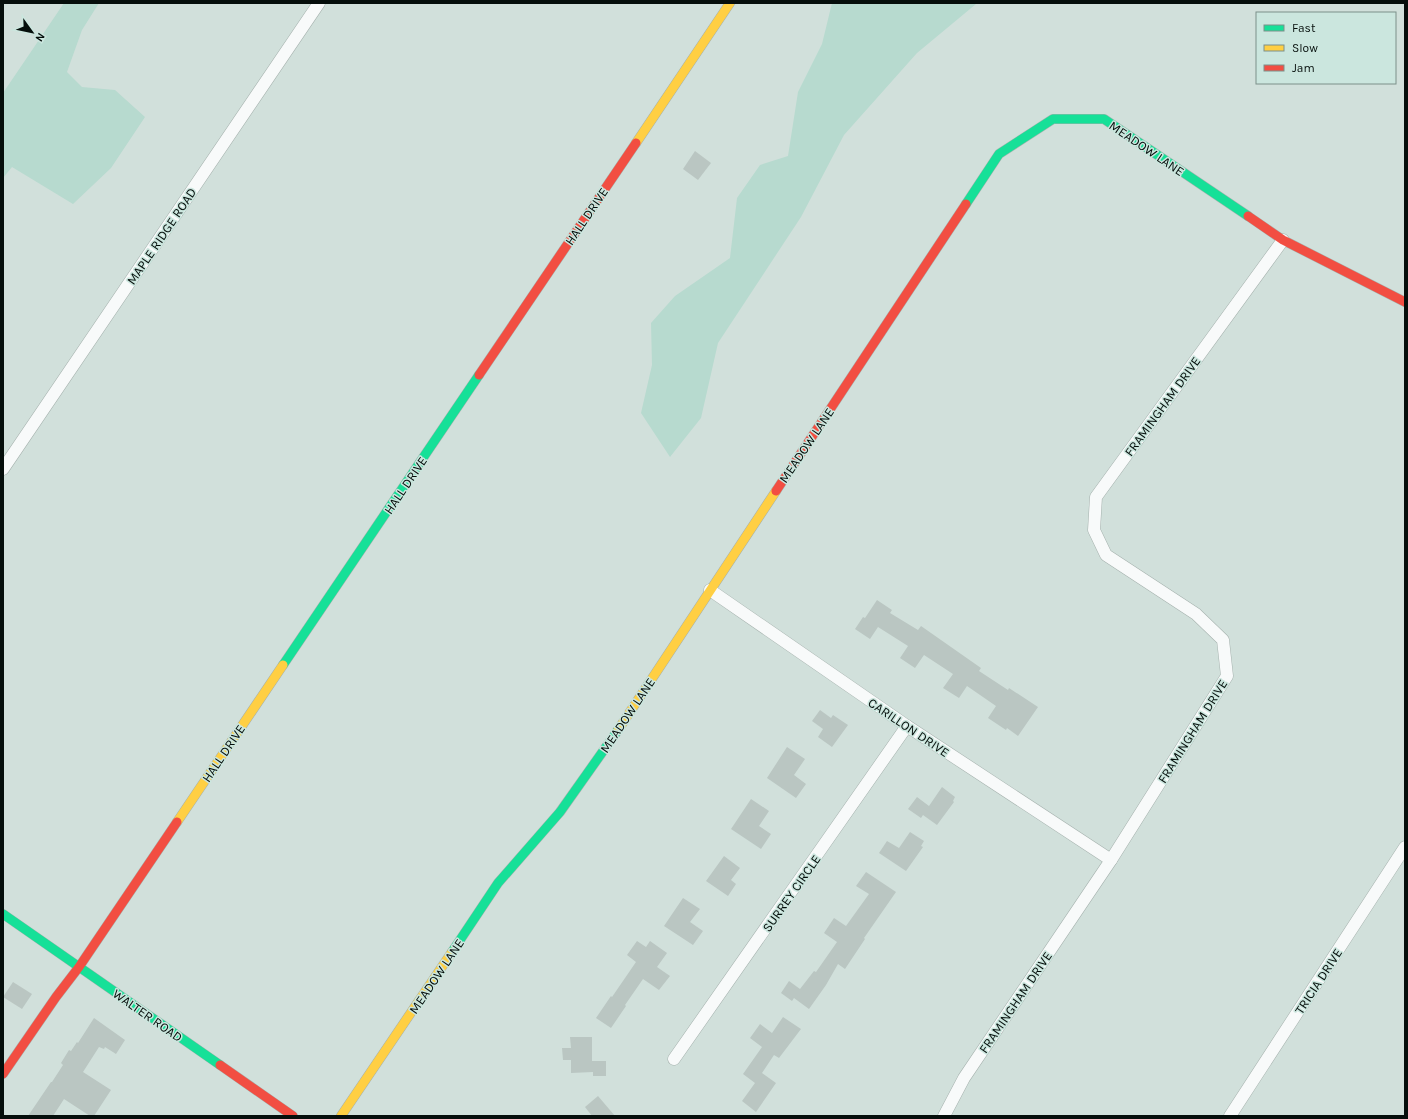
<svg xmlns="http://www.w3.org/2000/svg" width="1408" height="1119" font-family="Karla,sans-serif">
<rect width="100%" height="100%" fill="#d1e0db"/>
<g fill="#b7dacf">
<path d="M64 3H99L82 30 67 72 82 87 115 90 145 117 111 168 73 204 12 167 3 178V93Z"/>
<path d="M832 3H979L976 4 917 53 844 135 801 217 718 343 701 418 670 457 641 413 652 365 651 323 675 296 730 258 737 198 760 165 788 156 798 92 822 44Z"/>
</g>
<g fill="#bac6c2">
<path d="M695 151 711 163 698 180 683 169Z"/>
<path d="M877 600 892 610 890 613 918 630 921 626 981 668 979 671 1008 690 1009 688 1038 707 1018 736 1007 728 1006 730 988 718 996 706 967 686 959 698 943 688 953 674 924 655 915 668 900 658 908 646 878 627 870 639 855 629 863 617 865 618Z"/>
<path d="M820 710 831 718 833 715 848 725 832 747 818 737 823 729 812 721Z"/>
<path d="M787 747 805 759 794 775 806 784 796 798 767 778Z"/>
<path d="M942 787 955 797 953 801 954 802 937 825 923 815 921 818 908 809 917 797 929 806Z"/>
<path d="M751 799 769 811 759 826 771 834 761 849 731 829Z"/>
<path d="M910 832 924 841 921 846 923 847 906 871 879 853 887 841 899 848Z"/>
<path d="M724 856 740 868 731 880 736 884 728 896 706 881Z"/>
<path d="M866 872 896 892 864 938 865 939 845 969 838 964 826 985 809 1009 794 998 792 1001 781 993 789 981 800 989 814 971 816 972 837 942 824 933 834 918 846 926 869 894 856 886Z"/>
<path d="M683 898 700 909 690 922 703 931 693 945 664 926Z"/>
<path d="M637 941 646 947 650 941 667 953 657 967 670 976 659 990 643 979 625 1005 626 1006 611 1028 596 1018 611 996 612 997 636 962 627 955Z"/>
<path d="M13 982 32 994 22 1009 3 997Z"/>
<path d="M783 1017 801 1029 779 1058 774 1055 762 1073 776 1083 756 1112 742 1101 755 1083 743 1074 762 1047 750 1038 760 1024 772 1033Z"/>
<path d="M94 1018 125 1040 116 1054 105 1047 104 1049 99 1047 83 1072 111 1090 94 1116H90L64 1099 53 1116H28L51 1082H52L63 1065 61 1063 69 1050 71 1051 77 1042 78 1043Z"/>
<path d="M570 1037H592V1061H606V1076H593V1072L571 1073V1060H563L562 1048H571Z"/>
<path d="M598 1096 615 1116H592L585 1107Z"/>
</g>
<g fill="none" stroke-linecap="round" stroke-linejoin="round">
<g stroke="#a5b1ad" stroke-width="13">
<g id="street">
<path d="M3 469 319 3"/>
<path d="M710 590 907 726 1111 860"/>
<path d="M674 1059 907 726"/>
<path d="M944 1116 964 1078 1111 860 1227 676 1223 640 1196 614 1106 555 1094 530 1096 497 1283 240"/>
<path d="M1230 1116 1405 847"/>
</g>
</g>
<g stroke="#a5b1ad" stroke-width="10">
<g id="fast">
<path d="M966 204 999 154 1053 119H1104L1248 216"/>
<path d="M283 665 479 375"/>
<path d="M3 914 220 1065"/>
<path d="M452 952 498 883 560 812 618 730"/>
</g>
</g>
<g stroke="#a5b1ad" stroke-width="10">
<g id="slow">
<path d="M636 143 730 3"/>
<path d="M618 730 776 491"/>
<path d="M177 822 283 665"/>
<path d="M341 1116 452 952"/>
</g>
</g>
<g stroke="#a5b1ad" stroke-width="10">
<g id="jam">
<path d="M1248 216 1283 240 1405 302"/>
<path d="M479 375 636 143"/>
<path d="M776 491 966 204"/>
<path d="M220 1065 293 1116"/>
<path d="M3 1074 56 997 79 967 177 822"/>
</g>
</g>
<use href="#street" stroke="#f8fafa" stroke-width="12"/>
<use href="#fast" stroke="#16e098" stroke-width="9"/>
<use href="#slow" stroke="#ffcf43" stroke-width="9"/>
<use href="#jam" stroke="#f24e42" stroke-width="9"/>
</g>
<g text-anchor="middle" stroke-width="3" stroke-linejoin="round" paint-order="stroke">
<g font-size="13" fill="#050e0b" stroke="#cbe6de">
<text transform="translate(1147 148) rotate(34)" y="5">MEADOW LANE</text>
<text transform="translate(586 216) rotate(-56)" y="5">HALL DRIVE</text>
<text transform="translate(161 236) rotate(-56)" y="5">MAPLE RIDGE ROAD</text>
<text transform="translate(1162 406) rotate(-54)" y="5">FRAMINGHAM DRIVE</text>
<text transform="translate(806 445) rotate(-56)" y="5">MEADOW LANE</text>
<text transform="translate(405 485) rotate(-56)" y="5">HALL DRIVE</text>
<text transform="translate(627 715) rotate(-56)" y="5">MEADOW LANE</text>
<text transform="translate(909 727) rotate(34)" y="5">CARILLON DRIVE</text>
<text transform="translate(1192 731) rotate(-58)" y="5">FRAMINGHAM DRIVE</text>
<text transform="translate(223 753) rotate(-56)" y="5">HALL DRIVE</text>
<text transform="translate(791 893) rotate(-55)" y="5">SURREY CIRCLE</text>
<text transform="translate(436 976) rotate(-56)" y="5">MEADOW LANE</text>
<text transform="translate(1318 981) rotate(-57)" y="5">TRICIA DRIVE</text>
<text transform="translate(1015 1002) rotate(-56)" y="5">FRAMINGHAM DRIVE</text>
<text transform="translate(148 1015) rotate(35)" y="5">WALTER ROAD</text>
</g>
</g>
<rect width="1408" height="1119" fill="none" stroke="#050e0b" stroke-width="8"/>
<rect x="1256" y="12" width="140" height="72" fill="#cbe6de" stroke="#7c908a"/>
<rect x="1264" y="25" width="20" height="6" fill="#16e098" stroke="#7c908a"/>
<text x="1292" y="32" font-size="12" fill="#050e0b">Fast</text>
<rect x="1264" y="45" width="20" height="6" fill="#ffcf43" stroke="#7c908a"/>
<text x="1292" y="52" font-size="12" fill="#050e0b">Slow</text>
<rect x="1264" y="65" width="20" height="6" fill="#f24e42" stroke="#7c908a"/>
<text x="1292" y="72" font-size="12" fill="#050e0b">Jam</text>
<g transform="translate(32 32) rotate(123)" stroke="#cbe6de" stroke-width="3" paint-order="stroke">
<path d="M0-3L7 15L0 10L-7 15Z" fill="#050e0b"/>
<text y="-6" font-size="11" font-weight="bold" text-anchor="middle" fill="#050e0b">N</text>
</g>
</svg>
